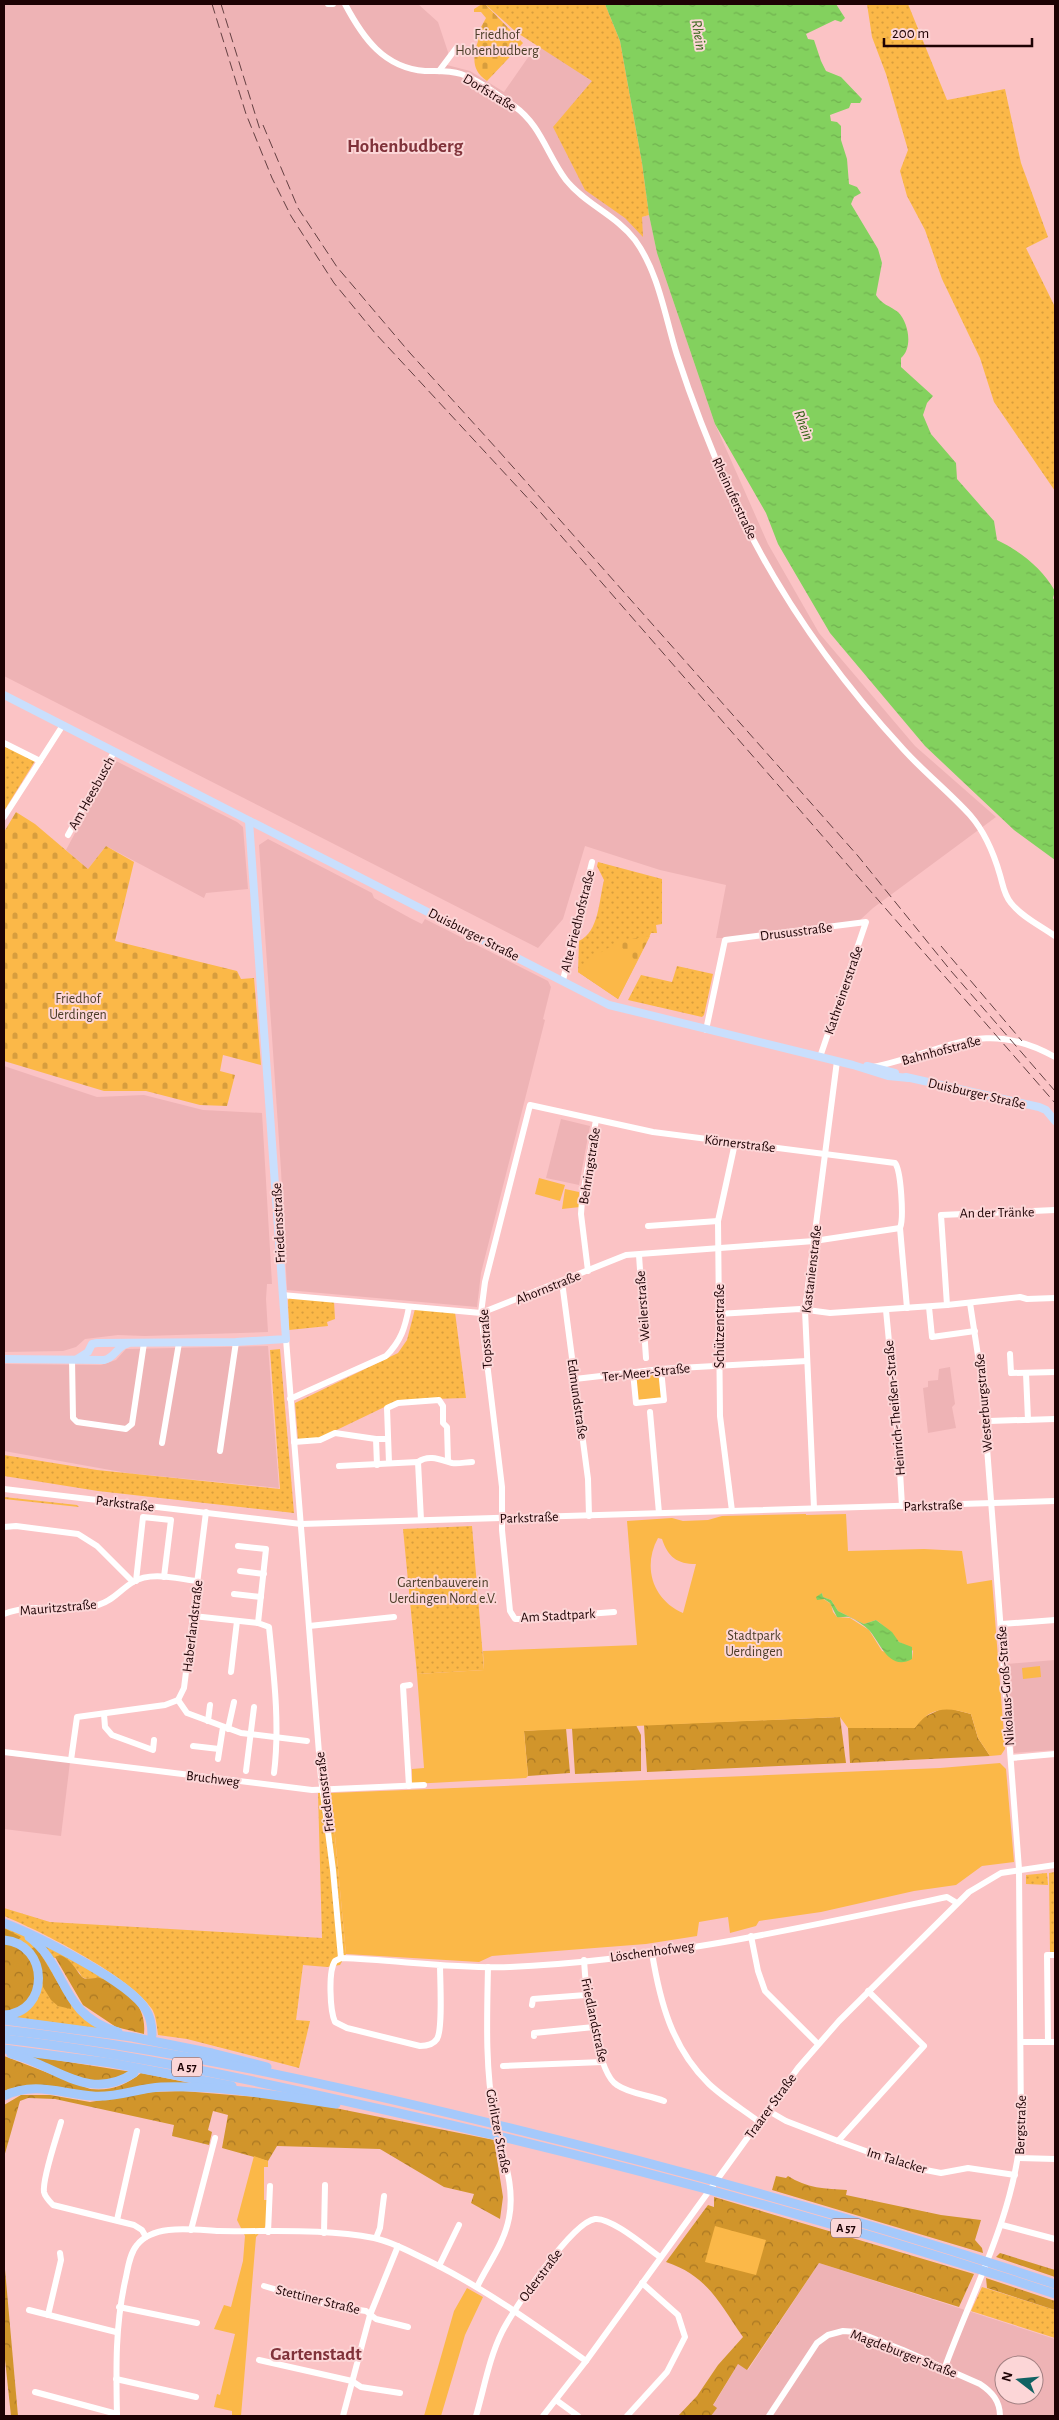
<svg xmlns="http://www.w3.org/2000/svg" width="1059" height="2420" font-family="'Alegreya Sans',sans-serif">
<defs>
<pattern id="grass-dots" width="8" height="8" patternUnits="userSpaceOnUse" patternTransform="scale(1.25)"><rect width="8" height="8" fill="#fbb848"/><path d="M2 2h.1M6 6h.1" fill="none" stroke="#d79d3d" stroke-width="1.8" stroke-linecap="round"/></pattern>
<pattern id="forest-crowns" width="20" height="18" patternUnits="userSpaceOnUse" patternTransform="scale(1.25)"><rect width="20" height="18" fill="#d1952b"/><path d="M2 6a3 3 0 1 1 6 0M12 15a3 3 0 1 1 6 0" fill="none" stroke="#a97723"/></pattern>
<pattern id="cemetery-stones" width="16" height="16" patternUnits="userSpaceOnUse" patternTransform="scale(1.25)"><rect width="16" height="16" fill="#fbb848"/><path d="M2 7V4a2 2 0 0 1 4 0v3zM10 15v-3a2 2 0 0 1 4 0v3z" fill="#d79d3d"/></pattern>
<pattern id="water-ripples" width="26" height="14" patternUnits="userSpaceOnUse" patternTransform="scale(1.25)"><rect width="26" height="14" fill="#83d15e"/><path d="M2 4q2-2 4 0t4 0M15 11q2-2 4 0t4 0" fill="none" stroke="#71b250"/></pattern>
</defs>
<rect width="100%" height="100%" fill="#fbc3c5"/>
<g fill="#eeb3b5" fill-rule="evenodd">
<path d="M4 4H418L438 22 448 52 447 65 470 71 504 92 538 43 605 65 642 217 649 215 657 253 715 424 768 544 819 633 915 746 996 817 873 908 860 920V923L736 938H716L726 885 660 870 585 846 563 919 538 948 4 676Z"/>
<path d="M114 760 237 822 243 827 248 889 206 893 204 898 106 846 88 869 66 850Z"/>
<path d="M268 839 372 893 374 898 410 918 422 924 425 919 548 981 551 987 543 1019 545 1020 481 1273 477 1307 287 1290 281 1170 259 845Z"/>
<path d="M4 1066 97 1097 144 1095 203 1110 262 1113 272 1284H267L266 1299 268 1332 145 1336 118 1335 85 1339 76 1347 63 1351 4 1352Z"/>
<path d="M561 1119 590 1126 579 1185 546 1178Z"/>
<path d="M268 1346 279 1488 127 1473 4 1451V1364L101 1365 116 1360 126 1349Z"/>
<path d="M950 1367 955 1404 952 1407 956 1428 928 1433 923 1388 928 1387V1381L938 1380 939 1369Z"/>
<path d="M1055 1660V1750L1014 1753 1007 1664Z"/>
<path d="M4 1755 70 1762 61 1836 4 1829Z"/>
<path d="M819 2263 1055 2339V2416H711L713 2406 738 2364 748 2370ZM1004 2365H1034V2395H1004Z"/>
</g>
<g fill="url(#grass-dots)">
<path d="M485 4H605L620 41 642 163 649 215 642 217 643 237 625 218 585 190 553 127 592 81 516 32Z"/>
<path d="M867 4H908L947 100 1005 89 1021 163 1048 237 1026 248 1055 307V491L994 402 980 358 942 279 925 230 907 196 900 171 908 150 886 74 872 37Z"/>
<path d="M4 746 35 761 4 811Z"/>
<path d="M598 862 662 879V924L656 925 657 933H651L618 999 578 972 579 941C599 932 599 900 604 880L597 866Z"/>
<path d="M677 966 713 974 704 1015 702 1017 628 1000 641 975 672 982Z"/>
<path d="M290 1297 334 1301 335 1319 327 1322 328 1326 289 1330 288 1300Z"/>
<path d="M415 1309 455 1312 466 1398 399 1400 320 1438 298 1440 295 1403 398 1353 407 1340Z"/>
<path d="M280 1349 294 1513 98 1491 4 1476V1455L97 1470 280 1489 270 1350Z"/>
<path d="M4 1497 77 1505 79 1507 4 1499Z"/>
<path d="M472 1526 484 1670 417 1674 403 1529Z"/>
<path d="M318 1793H331L346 1954 340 1965 327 1967 303 1965 296 2020 310 2021 299 2068 187 2039 158 2035C157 2027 156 2015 152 2009 131 1977 41 1931 4 1916V1908L50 1922 322 1938Z"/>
<path d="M1055 1872V1952H1050L1049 1873Z"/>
<path d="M1047 1873 1048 1885 1026 1884V1875Z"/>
<path d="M4 1926 25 1932 114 1983 100 1978 87 1979 82 1977 79 1972 60 1955 49 1961 63 1988 101 2029 12 2017Z"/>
<path d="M982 2287 1055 2310V2338L971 2311Z"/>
</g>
<g fill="url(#forest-crowns)">
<path d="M941 1709H952L971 1714 978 1738 990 1756 850 1763 848 1728H914L922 1718Z"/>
<path d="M840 1717 846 1763 647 1772 644 1725Z"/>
<path d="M636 1725 641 1735V1771L575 1774 572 1728Z"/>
<path d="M566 1728 570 1773 528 1776 524 1731Z"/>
<path d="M4 1928 21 1937 18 1940 4 1937Z"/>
<path d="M4 1943 21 1949 36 1968C32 1996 34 2004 4 2013Z"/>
<path d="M36 1946 71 2005V2009L58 2006 51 2000 43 1987 41 1967 31 1949Z"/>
<path d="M60 1955C71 1959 75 1969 82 1977 86 1981 95 1977 100 1978 127 1985 147 2007 144 2034L116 2027 83 2005 55 1957Z"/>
<path d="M24 2055 132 2072 119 2080 92 2083Z"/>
<path d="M4 2056 90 2089C110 2091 125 2086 141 2073L195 2084C160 2087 123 2094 87 2093 54 2092 39 2078 4 2091Z"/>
<path d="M183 2091 269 2098 330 2107 494 2140 503 2197 500 2219 471 2203 474 2194 444 2187 380 2149 277 2146 268 2161 222 2148 228 2115 213 2111 208 2130 212 2132 209 2145 172 2136 174 2125 55 2099 28 2098 20 2101 4 2157V2105L21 2095H50L90 2102 152 2092Z"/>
<path d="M776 2176 786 2178 788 2176C806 2188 826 2189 847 2190L846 2195 941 2215 981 2220 975 2240 982 2248 983 2253 772 2190Z"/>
<path d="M714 2197 974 2274 959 2307 819 2263 747 2370 738 2364 713 2405 717 2408 711 2416H678L697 2396 718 2365 743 2337C719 2303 708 2276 666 2262L708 2205 714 2207Z"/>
<path d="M1000 2253 1055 2270V2277L996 2257Z"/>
<path d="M4 2258 18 2416H11L4 2350Z"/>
<path d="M986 2278 1055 2301V2310L987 2288Z"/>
</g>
<g fill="url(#cemetery-stones)">
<path d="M482 4H485L523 43 487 81C471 70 473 57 478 41L475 38 486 18 481 12H474V9Z"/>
<path d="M16 812 35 824 88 869 106 846 134 862 115 941 237 971 241 979 254 978 261 1065 223 1055 220 1071 235 1075 227 1106 200 1105 146 1091H104L4 1061V832Z"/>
<path d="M650 936 637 962 617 943 625 940Z"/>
</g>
<g fill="#fbb848" fill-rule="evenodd">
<path d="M617 943 637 962 618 999 578 972 598 954Z"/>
<path d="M539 1178 565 1185 560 1201 535 1194Z"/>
<path d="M565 1189 579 1192 580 1207 562 1209Z"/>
<path d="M659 1371 662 1398 637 1400 635 1373Z"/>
<path d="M806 1514V1515L846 1514 848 1551 924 1549 962 1551 967 1584 992 1580 1005 1749 1001 1755 990 1756 978 1738 971 1714C947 1707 931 1706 915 1728H848L840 1717 524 1731 528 1776 526 1778 412 1784V1769L424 1768 417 1674 484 1670 483 1651 637 1645 627 1521 672 1518 683 1521 708 1520 722 1516ZM658 1538 662 1539C668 1557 677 1564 696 1564L683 1613C653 1600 642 1567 658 1538ZM822 1593 823 1597 831 1600 838 1611 864 1624 876 1620C885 1626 890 1633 897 1640 902 1645 908 1645 913 1651L912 1659 882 1651 869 1630 850 1618 837 1617 833 1612 831 1604 819 1596Z"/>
<path d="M1040 1666 1041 1677 1023 1679 1022 1668Z"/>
<path d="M1000 1763 1006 1769 1014 1862 982 1866 956 1885 914 1891 821 1912 759 1921 756 1926 730 1933 728 1917 699 1922 697 1936 646 1944 492 1956 479 1962 346 1954 331 1793 940 1768Z"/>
<path d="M254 2156 268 2161V2167H264V2200H267L266 2226 256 2237 241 2416H232V2411L214 2407 217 2394 220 2395 235 2334 214 2329 224 2305 231 2307 243 2261 245 2236 237 2220Z"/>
<path d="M715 2226 766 2240 756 2275 705 2262Z"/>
<path d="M467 2288 483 2297 465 2335 441 2416H424L454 2311Z"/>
</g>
<g fill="url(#water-ripples)">
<path d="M605 4H836L845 18 841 22 835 20 806 34 808 39 814 40 821 61 826 71 841 77 862 99 860 103H851L849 108 830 115 831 121 837 122 841 126V140L847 159 849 184 857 187 861 193 854 197 851 204 878 249 882 263 876 295C881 304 890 306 898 312 909 323 913 348 901 358V367L933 396 927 403 923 415 931 434 956 463 957 479 994 521 997 540C1020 551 1042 568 1055 591L1053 598 1055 601V860L1014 830 925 746 830 633 778 544 766 513 715 424 657 253 649 215 642 163 620 41Z"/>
<path d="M822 1593 823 1597 831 1600 838 1611 864 1624 876 1620 892 1632 899 1642 912 1647V1659C889 1672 880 1642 869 1630 865 1626 855 1619 849 1617 845 1616 841 1618 837 1617L830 1603 824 1599 817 1600 816 1597Z"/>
</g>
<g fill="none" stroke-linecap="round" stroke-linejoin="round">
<g stroke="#fff" stroke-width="6">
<path d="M328 4H333"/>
<path d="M345 4C363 38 384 68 425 71 438 71 449 70 461 74 479 80 498 95 514 106 541 125 547 155 566 180 585 204 616 215 635 240 659 273 665 317 677 355 692 401 710 447 730 492 773 588 833 673 904 750 925 773 949 792 970 815 984 831 994 854 1000 875 1003 885 1004 895 1011 903 1022 917 1041 926 1055 936"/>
<path d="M439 71 457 47"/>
<path d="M4 743 40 761"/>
<path d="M4 817 63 725"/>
<path d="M68 835 114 752"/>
<path d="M563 980 592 862"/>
<path d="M706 1030 725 940 866 922 820 1057"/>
<path d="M873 1067C944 1053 982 1016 1055 1057"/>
<path d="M648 1226 718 1221"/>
<path d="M639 1255 646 1358"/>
<path d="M588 1271 581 1214 582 1200 596 1120"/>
<path d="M562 1282 588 1479 589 1516"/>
<path d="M282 1295 481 1313 626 1255 814 1241 900 1228"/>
<path d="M947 1305 941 1215 1055 1210"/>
<path d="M929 1307 932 1337 975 1331"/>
<path d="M886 1310 898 1437 902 1506"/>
<path d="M718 1314 800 1309 830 1313 947 1305 1020 1297 1027 1299 1055 1298"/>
<path d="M286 1339 321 1778 333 1870 341 1958"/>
<path d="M1010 1354 1011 1373 1055 1372"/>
<path d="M72 1359 73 1418 77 1422 126 1429 132 1424 144 1343"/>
<path d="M633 1372 636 1403 664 1400 661 1369"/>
<path d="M1026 1373 1028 1420"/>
<path d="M575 1379 661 1369 807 1361"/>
<path d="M290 1399 386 1356C401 1341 405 1328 409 1307"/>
<path d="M650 1412 659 1513"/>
<path d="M989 1421 1055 1419"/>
<path d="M376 1439 377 1465"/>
<path d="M294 1442 320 1440 335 1433 376 1439H388"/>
<path d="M162 1443 179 1343"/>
<path d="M220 1451 236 1342"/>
<path d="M418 1462C429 1454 441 1460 452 1463 459 1464 466 1462 472 1462"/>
<path d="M389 1463 387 1408 398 1403 439 1400 443 1406V1423L447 1427 448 1461"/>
<path d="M339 1466 418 1462 421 1520"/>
<path d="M4 1489 301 1524 1055 1501"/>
<path d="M814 1508 805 1310 837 1061"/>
<path d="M732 1511 720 1416 718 1221 735 1143"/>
<path d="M4 1527 16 1526 78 1534 97 1546 133 1582"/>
<path d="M238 1546 266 1549 258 1623 269 1627C274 1676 280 1725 274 1773"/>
<path d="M240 1571 264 1574"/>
<path d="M136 1581 143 1517 171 1520 164 1577"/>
<path d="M234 1594 261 1597"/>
<path d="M614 1612 521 1619H515L510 1611 502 1530V1487L481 1313 485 1282 530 1105 653 1132 895 1163C901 1170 904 1219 900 1228L907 1308"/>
<path d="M4 1614C34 1602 67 1612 98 1605 113 1601 121 1589 133 1582 151 1571 178 1579 197 1581"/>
<path d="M193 1616 258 1623"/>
<path d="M1001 1624 1055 1620"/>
<path d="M309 1626 394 1617"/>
<path d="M231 1672 237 1621"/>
<path d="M178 1700 184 1688 206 1512"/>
<path d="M178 1700 187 1713 241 1733 307 1741"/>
<path d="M104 1714 105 1727 112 1735 153 1750 154 1740"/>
<path d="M208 1721 210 1705"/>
<path d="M228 1729 234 1702"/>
<path d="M193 1746 219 1749"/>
<path d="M4 1752 312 1790 424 1785"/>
<path d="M1011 1758 1055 1754"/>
<path d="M218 1759 223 1727"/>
<path d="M71 1760 77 1717 165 1705 178 1700"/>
<path d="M246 1771 254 1707"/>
<path d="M409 1786 403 1686 410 1685"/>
<path d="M751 1936 758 1971 765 1991 818 2044"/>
<path d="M652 1953C660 2002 672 2048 709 2084 724 2098 742 2109 758 2121"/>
<path d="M584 1960C585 1983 597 2074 617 2085 630 2094 649 2095 664 2101"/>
<path d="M440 1965C440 1979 443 2029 437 2039 433 2045 427 2046 420 2046L347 2028 335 2022C330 2011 328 1971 335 1961L341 1958C397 1960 454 1969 510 1967 655 1961 805 1927 947 1897L957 1903"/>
<path d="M532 2005 533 1999 586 1995"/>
<path d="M534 2036V2033L594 2027"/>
<path d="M1021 2042H1055"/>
<path d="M1048 2042 1047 1955H1055"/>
<path d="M503 2066 603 2062"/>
<path d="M767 2110 786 2121 838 2141 924 2046 868 1991"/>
<path d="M61 2122C57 2136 42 2179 44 2192 45 2197 49 2201 53 2205L134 2225 142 2230 146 2237"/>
<path d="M838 2141 910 2167 941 2173 968 2168 1015 2175"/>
<path d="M1019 2158 1055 2159"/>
<path d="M117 2220 137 2131"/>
<path d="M1002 2225 1055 2239"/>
<path d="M191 2230 215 2138"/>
<path d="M268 2232 270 2186"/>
<path d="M324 2233 325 2185"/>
<path d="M376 2238 380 2228 384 2196"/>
<path d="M439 2266 459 2225"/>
<path d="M264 2286 331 2306 366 2311 376 2319 408 2327"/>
<path d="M477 2287C488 2264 504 2244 509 2218 516 2183 500 2150 494 2116 485 2067 487 2017 488 1967"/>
<path d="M119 2307 197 2323"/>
<path d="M29 2310 116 2332"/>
<path d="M48 2315 61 2260 60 2253"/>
<path d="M259 2360 352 2381 361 2387 400 2393"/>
<path d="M945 2367C973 2290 1015 2213 1021 2130L1019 1869 982 1382 970 1303"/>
<path d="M116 2379 196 2397"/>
<path d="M35 2392 117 2414"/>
<path d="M556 2400 578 2416"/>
<path d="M117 2416C116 2369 115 2324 126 2277 128 2267 130 2253 137 2245 154 2223 195 2230 219 2231 270 2232 324 2228 374 2238 393 2242 410 2252 427 2260 484 2288 534 2324 586 2361"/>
<path d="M343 2416 370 2315 398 2246"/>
<path d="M476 2416C484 2389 489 2358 502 2332 513 2310 572 2222 595 2219 611 2217 646 2247 660 2257"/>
<path d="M543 2416 586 2361 798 2068 839 2021 969 1892 1001 1873 1055 1865"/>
<path d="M627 2416 667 2372 685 2337 678 2315 642 2283"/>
<path d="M769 2416 817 2343 828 2335 843 2331 857 2332 903 2350 980 2384C992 2392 1000 2401 1000 2416"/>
</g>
<g stroke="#c9dffd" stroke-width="8">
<path d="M4 695 609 1005 853 1065 888 1076 909 1078"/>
<path d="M867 1066 895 1073"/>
<path d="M906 1077 1039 1107 1046 1110 1055 1121"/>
<path d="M4 1359 104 1360C115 1358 116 1347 127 1344"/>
<path d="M77 1359 88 1352 92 1344 97 1343 236 1342 286 1339 249 821"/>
</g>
<g stroke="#a5c9fb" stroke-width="9">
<path d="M4 1923C35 1935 131 1982 146 2010 151 2018 152 2026 152 2035"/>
<path d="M29 1937C68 1966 59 2015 118 2032"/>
<path d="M4 1940C50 1944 50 2013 4 2015"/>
<path d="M4 2020 132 2037 212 2053 267 2067"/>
<path d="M4 2030C168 2048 330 2084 490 2123 680 2169 869 2222 1055 2284"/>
<path d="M4 2039C136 2054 265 2083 394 2112 617 2162 838 2222 1055 2294"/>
<path d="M4 2049 111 2063 232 2086"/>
<path d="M11 2054C56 2065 88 2103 134 2073"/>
<path d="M4 2096C35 2081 62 2094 93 2096 117 2098 138 2088 161 2087 219 2085 279 2096 336 2104"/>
</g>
<g stroke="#644042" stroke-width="1" stroke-dasharray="10 5" stroke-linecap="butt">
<path d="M212 4 246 114 272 178 291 216 334 283 375 333 535 506 1055 1103"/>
<path d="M221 4 261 133"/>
<path d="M263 125 298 208 337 267 410 353 497 449 858 856 951 971 1055 1091"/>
<path d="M941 946 1022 1041"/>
</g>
</g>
<g text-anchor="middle" stroke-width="4" stroke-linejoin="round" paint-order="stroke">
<g fill="#fcd6d7" stroke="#604243" stroke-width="1">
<rect x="172" y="2057.5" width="30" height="19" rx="4"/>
<rect x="831" y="2218.5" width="30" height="19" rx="4"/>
</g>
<g font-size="12" font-weight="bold" fill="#1d0204">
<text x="187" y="2071">A 57</text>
<text x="846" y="2232">A 57</text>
</g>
<g font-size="14" fill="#4b3d27" stroke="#fcd6d7">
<text x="497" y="39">Friedhof<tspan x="497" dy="16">Hohenbudberg</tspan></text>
<text x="78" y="1003">Friedhof<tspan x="78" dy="16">Uerdingen</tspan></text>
<text x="443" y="1587">Gartenbauverein<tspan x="443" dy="16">Uerdingen Nord e.V.</tspan></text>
<text x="754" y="1640">Stadtpark<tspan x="754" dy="16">Uerdingen</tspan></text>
</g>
<g font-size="14" fill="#1d0204" stroke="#fcd6d7">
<text transform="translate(490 92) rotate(31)" y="5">Dorfstraße</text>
<text transform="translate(735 498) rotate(65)" y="5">Rheinuferstraße</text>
<text transform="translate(91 793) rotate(-61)" y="5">Am Heesbusch</text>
<text transform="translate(577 921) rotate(-76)" y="5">Alte Friedhofstraße</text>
<text transform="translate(796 931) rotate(-7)" y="5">Drususstraße</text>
<text transform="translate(474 934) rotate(27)" y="5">Duisburger Straße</text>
<text transform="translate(843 990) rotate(-71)" y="5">Kathreinerstraße</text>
<text transform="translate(941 1050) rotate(-15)" y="5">Bahnhofstraße</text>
<text transform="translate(977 1093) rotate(13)" y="5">Duisburger Straße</text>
<text transform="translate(740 1143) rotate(7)" y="5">Körnerstraße</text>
<text transform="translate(589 1166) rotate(-81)" y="5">Behringstraße</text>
<text transform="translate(997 1212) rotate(-1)" y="5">An der Tränke</text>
<text transform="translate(278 1223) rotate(-93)" y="5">Friedensstraße</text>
<text transform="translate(811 1269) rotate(-83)" y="5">Kastanienstraße</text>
<text transform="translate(548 1287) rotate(-22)" y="5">Ahornstraße</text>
<text transform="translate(642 1306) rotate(-94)" y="5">Weilerstraße</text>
<text transform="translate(719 1326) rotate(-90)" y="5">Schützenstraße</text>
<text transform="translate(485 1339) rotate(-94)" y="5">Topsstraße</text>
<text transform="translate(646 1372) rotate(-6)" y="5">Ter-Meer-Straße</text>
<text transform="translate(578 1399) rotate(82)" y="5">Edmundstraße</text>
<text transform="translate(983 1403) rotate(-95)" y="5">Westerburgstraße</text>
<text transform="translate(894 1408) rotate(-95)" y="5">Heinrich-Theißen-Straße</text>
<text transform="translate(125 1503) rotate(7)" y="5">Parkstraße</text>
<text transform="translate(933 1505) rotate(-2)" y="5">Parkstraße</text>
<text transform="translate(529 1517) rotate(-2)" y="5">Parkstraße</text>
<text transform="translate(58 1607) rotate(-5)" y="5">Mauritzstraße</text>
<text transform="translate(558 1615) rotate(-3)" y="5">Am Stadtpark</text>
<text transform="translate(192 1626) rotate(-83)" y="5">Haberlandstraße</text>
<text transform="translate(1005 1686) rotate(-94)" y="5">Nikolaus-Groß-Straße</text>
<text transform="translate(213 1778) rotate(7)" y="5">Bruchweg</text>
<text transform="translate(324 1792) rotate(-97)" y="5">Friedensstraße</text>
<text transform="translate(652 1951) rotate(-8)" y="5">Löschenhofweg</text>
<text transform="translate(595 2020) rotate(78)" y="5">Friedlandstraße</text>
<text transform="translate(770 2106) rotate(-54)" y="5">Traarer Straße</text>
<text transform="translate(1020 2125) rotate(-88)" y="5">Bergstraße</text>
<text transform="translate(499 2131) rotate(79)" y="5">Görlitzer Straße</text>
<text transform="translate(897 2160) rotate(17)" y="5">Im Talacker</text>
<text transform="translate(540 2275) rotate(-53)" y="5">Oderstraße</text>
<text transform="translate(318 2299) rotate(14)" y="5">Stettiner Straße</text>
<text transform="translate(904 2353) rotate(21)" y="5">Magdeburger Straße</text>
</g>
<g font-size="15" font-style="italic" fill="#316215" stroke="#fcd6d7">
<text transform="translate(699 35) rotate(80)" y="5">Rhein</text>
<text transform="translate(804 425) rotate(70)" y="5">Rhein</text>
</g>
<g font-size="19" font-weight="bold" fill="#80323a" stroke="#fcd6d7">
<text x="405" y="152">Hohenbudberg</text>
<text x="316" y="2360">Gartenstadt</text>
</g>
</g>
<rect width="1059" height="2420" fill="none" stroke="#1d0204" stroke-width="10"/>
<g transform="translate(1019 2380) rotate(286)"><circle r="24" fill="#fcd6d7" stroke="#a38183"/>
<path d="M0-4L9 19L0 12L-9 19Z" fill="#116263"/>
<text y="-8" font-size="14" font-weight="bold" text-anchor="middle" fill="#1d0204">N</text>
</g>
<path d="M884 38v8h148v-8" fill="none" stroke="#1d0204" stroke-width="2.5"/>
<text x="892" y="38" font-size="15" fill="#1d0204" stroke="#fcd6d7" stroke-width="4" paint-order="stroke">200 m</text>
</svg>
